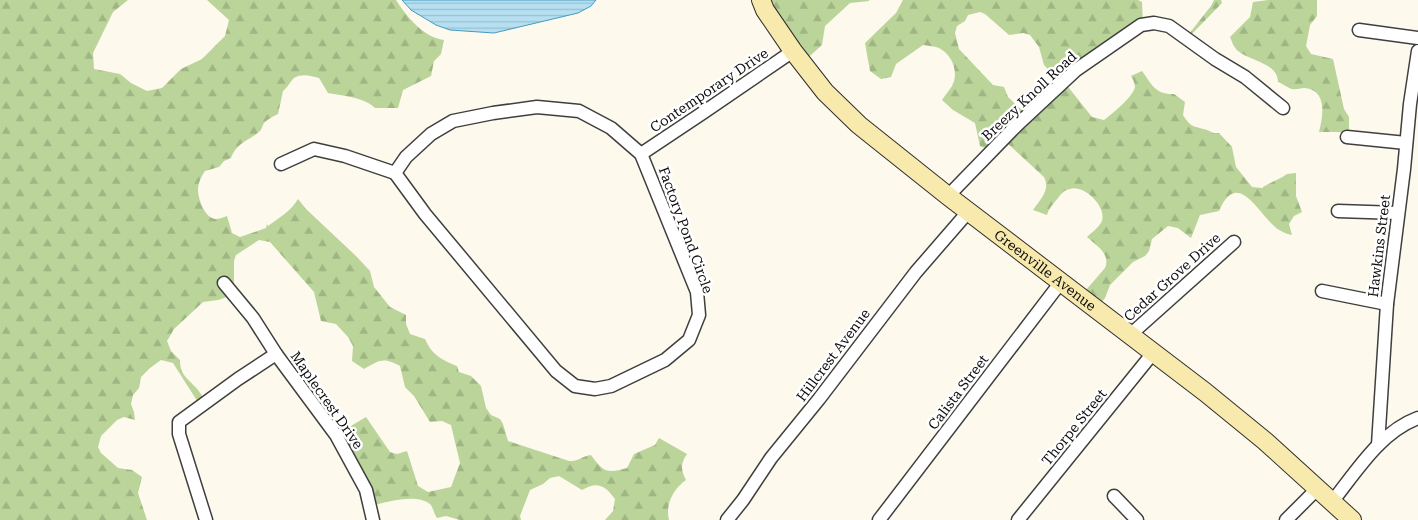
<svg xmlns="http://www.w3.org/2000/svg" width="1418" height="520" font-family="'Roboto Serif',serif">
<defs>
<pattern id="forest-firs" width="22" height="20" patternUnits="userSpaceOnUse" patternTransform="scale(1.25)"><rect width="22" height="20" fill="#bad49a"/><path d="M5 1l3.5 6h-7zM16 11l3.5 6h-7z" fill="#9fb584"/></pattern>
<pattern id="water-rules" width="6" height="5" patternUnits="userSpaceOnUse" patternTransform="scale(1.25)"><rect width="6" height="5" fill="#b6e0f1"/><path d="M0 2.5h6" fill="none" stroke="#9bbfcd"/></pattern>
</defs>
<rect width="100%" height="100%" fill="#fdf9ed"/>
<g fill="url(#forest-firs)" fill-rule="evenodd">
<path d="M0 0H128L113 12 93 53 94 69 120 74 131 83 147 91 162 88 181 69 202 59 225 36 229 20 207 0H396C407 17 423 37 444 40L441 54 434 61 431 76 403 90 398 108H375C364 97 343 96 328 93L319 78C311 76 302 73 294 78 290 82 288 87 283 91L278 114C272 117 268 119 264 123 262 126 262 129 260 131 249 141 237 142 231 158L224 161 219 167 205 171C201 177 198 183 198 190 198 199 205 219 216 219 219 219 224 217 227 216L232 233 240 237 266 228 267 224 268 226C279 218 291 211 298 199L306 209 356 256 370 271 374 287 390 307 406 315V324L410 334 425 339C432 355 442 360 457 366L459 372 471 376 481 386 486 408 491 415 500 419 503 424 508 441 569 461C577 462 583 456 591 455 603 472 607 474 627 468L634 454 655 445 659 438 687 454C680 464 681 470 686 480 673 489 665 505 669 520H605L613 511 615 499C605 485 597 481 582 490L559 476 550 478 543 484 530 490 520 516 521 520H460L446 516 437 518C434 514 433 507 430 504 417 493 386 502 371 506L339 433 366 417 390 452 397 454 407 451 418 486 428 492 451 487 460 463 451 425 442 421 430 422 414 396 405 387 400 366C383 357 380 360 364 369L352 361 353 346 348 337 336 324 321 321 314 292 270 242 259 240 236 255 234 261V282L230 296 218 300 203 302 174 329 167 341 171 351 180 360C180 376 188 378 198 390 201 394 204 399 207 403L201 407 173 363 161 360 150 368 141 377 139 388 133 395 131 404 134 412 135 420 124 417 117 420 101 436 98 447 101 453 118 468 132 470 142 477 138 493 147 520H0Z"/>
<path d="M759 0H869V1L850 3 825 26 822 45 802 63Z"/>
<path d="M903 0H1138L1142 2 1143 26 1065 83 1092 117 1104 120C1112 114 1133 97 1135 87 1135 84 1133 79 1131 76L1142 71C1152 85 1156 95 1174 94L1185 102 1183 115C1191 128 1194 126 1207 130 1212 132 1213 134 1219 133L1232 147 1236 167 1252 187 1262 188C1270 182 1279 180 1287 174L1296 173V196L1302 212 1294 216 1289 224 1292 235C1288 234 1284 233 1281 231 1261 221 1239 164 1219 211L1200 215 1191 238 1178 228 1168 226 1152 239 1149 251 1145 256 1133 262 1110 285 1105 298 1095 310 1080 297 1105 268C1111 254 1096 245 1087 237 1091 233 1098 228 1101 223 1109 208 1084 184 1070 189 1064 190 1061 194 1058 198 1053 204 1049 208 1047 215L1033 210C1040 200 1051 190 1044 177L1005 141 993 151 980 146 975 123 953 110 942 100C945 95 949 91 952 86 959 73 953 55 939 48 934 46 928 46 923 45L896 64 891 77 881 79 870 71 865 43 896 13ZM980 12 985 14 1009 35 1023 33 1030 35 1039 47 1044 65 1061 83 1027 115 1008 97 1004 87 993 85 959 49 955 33 957 26 965 21 968 15Z"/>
<path d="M1214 0H1221L1222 3 1186 40 1185 39 1211 6Z"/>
<path d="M1268 0H1317V16L1310 25 1306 46 1311 54 1333 59 1344 109 1349 117V138L1340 132H1319C1323 116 1328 90 1304 88 1300 88 1296 90 1292 89 1288 88 1283 84 1278 82 1278 63 1250 61 1238 51 1234 48 1232 41 1230 37L1250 17 1253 2Z"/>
</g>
<path fill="url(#water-rules)" stroke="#439bc2" d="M402 0H596L591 6 578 13 494 33 450 30 436 25 411 10Z"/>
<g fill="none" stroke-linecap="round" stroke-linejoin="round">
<g stroke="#3f3f3f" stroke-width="15">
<g id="street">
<path d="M1359 30 1418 38"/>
<path d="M537 107 579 111 611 128 641 154 697 292 699 315 689 340 665 360 611 386 595 389 575 386 556 371 425 214 395 173 406 157 431 134 453 121 493 113Z"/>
<path d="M1347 137 1406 143"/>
<path d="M641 154 704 112 793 51"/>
<path d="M281 164 314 149 345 156 395 173"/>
<path d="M948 196 1017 125 1076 70 1141 25 1154 23 1169 26 1215 59 1245 77 1283 108"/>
<path d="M1338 211 1398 213"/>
<path d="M224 283 253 318 276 354 336 435 366 490 373 520"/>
<path d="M1322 291 1387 304"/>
<path d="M1130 335 1234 242"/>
<path d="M1378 445 1387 304 1404 169 1410 104 1418 51"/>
<path d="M1114 496 1137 520"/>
<path d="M1332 502C1356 472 1380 432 1418 418"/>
<path d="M206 520 179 434V422L238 379 276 354"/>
<path d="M727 520 743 500 771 458 819 399 916 272 968 212"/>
<path d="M879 520 1061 282"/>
<path d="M1018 520 1153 353"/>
<path d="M1286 520 1317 489"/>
</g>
</g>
<g stroke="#2e2e2e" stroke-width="20">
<g id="secondary">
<path id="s1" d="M761 0 765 10 793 51 825 92 859 125 948 196 1205 392 1265 441 1352 520"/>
</g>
</g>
<use href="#street" stroke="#fff" stroke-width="12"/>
<use href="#secondary" stroke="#f8e9ad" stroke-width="18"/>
</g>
<g text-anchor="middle" stroke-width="5" stroke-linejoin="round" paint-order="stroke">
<g font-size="14" fill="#0c0c0c" stroke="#fff">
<text transform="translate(709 90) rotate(-34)" y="5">Contemporary Drive</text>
<text transform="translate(1029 96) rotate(-43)" y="5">Breezy Knoll Road</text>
<text transform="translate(686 230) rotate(70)" y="5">Factory Pond Circle</text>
<text transform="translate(1379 246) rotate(-83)" y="5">Hawkins Street</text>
<text dy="5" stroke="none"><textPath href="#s1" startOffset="396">Greenville Avenue</textPath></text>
<text transform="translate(1172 277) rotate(-42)" y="5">Cedar Grove Drive</text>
<text transform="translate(833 355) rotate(-53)" y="5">Hillcrest Avenue</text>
<text transform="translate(958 392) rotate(-53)" y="5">Calista Street</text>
<text transform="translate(327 400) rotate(55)" y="5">Maplecrest Drive</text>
<text transform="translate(1074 427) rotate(-51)" y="5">Thorpe Street</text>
</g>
</g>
</svg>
